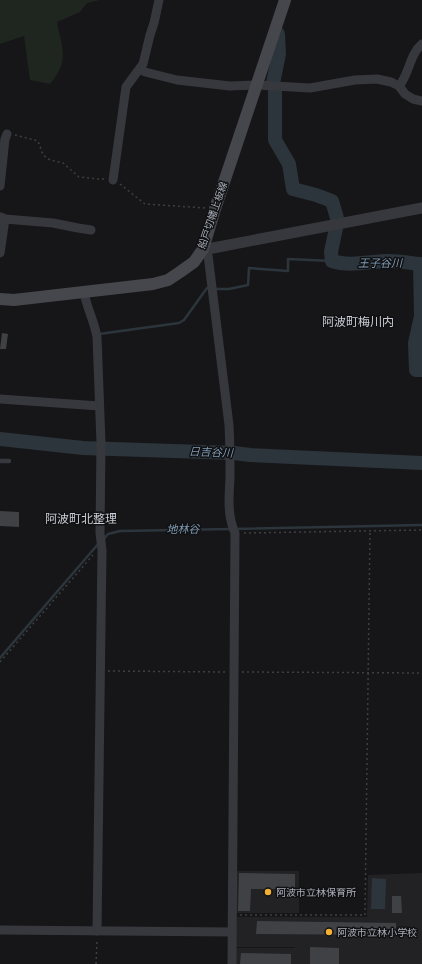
<svg xmlns="http://www.w3.org/2000/svg" width="422" height="964" font-family="Quicksand,'Noto Sans JP',sans-serif">
<rect width="100%" height="100%" fill="#161618"/>
<g fill="#222225">
<path d="M237 871H299V913H236Z"/>
<path d="M422 873V964H236V948H295V947H236L237 917H367L368 875Z"/>
</g>
<path fill="#1e261f" d="M0 0H100L87 3 80 12 57 22C62 49 70 60 50 84L30 80 24 36 0 44Z"/>
<path fill="#2c353c" d="M372 878 386 879 385 909H371Z"/>
<g fill="none" stroke-linecap="round" stroke-linejoin="round">
<g stroke="#2c353c" stroke-width="2.5">
<path d="M215 289H229L248 285 249 268 288 271V259L332 261"/>
<path d="M99 334 179 323 184 320 207 288H209"/>
<path d="M236 529 422 525"/>
<path d="M103 540 108 534 120 531 231 529"/>
<path d="M0 658 99 543"/>
</g>
<g stroke="#2c353c" stroke-width="14">
<path d="M273 83 279 54 278 34"/>
<path d="M275 90V140L289 164 293 189 316 195 332 201 337 218"/>
<path d="M336 228 331 252 332 261C350 267 371 261 389 261 399 261 410 263 420 264L421 316 415 343 416 370H422"/>
<path d="M0 439 83 448 234 453 250 455 422 463"/>
</g>
</g>
<g fill="#404145">
<path d="M2 333 8 334 6 349H0Z"/>
<path d="M0 511 19 512V527L0 526Z"/>
<path d="M239 873 295 874V895L285 894V889H251L250 911H238Z"/>
<path d="M392 896H401L402 913H392Z"/>
<path d="M257 921 396 923V935L256 934Z"/>
<path d="M310 947 339 948V964H310Z"/>
<path d="M241 953 291 954V964H240Z"/>
</g>
<g fill="none" stroke-linecap="round" stroke-linejoin="round">
<g stroke="#3d3f44" stroke-width="1.5" stroke-dasharray="2 3" stroke-linecap="butt">
<path d="M15 135 38 141 43 155 50 160 63 163 79 177 98 179H105"/>
<path d="M120 184 145 204 205 208"/>
<path d="M244 533 422 530"/>
<path d="M0 662 93 555"/>
<path d="M108 671 226 672"/>
<path d="M242 672 422 673"/>
<path d="M240 915H365L370 531"/>
<path d="M96 964 97 940"/>
</g>
<path stroke="#37383d" stroke-width="4.5" d="M0 461H9"/>
<g stroke="#37383d" stroke-width="9">
<path d="M140 69 145 72 177 80 230 86 257 85 310 88 355 80 377 79 391 82 399 86 405 94 413 99 422 101"/>
<path d="M399 86C410 73 409 55 422 44"/>
<path d="M113 180 126 87 143 64 150 35 154 23 159 0"/>
<path d="M0 186 5 139 7 134"/>
<path d="M5 219 53 223 78 228 91 230"/>
<path d="M203 249 208 255 229 425C230 443 230 460 230 478 229 497 227 515 235 533L232 964"/>
<path d="M0 253 5 219 1 217"/>
<path d="M84 292C87 309 94 320 97 337L101 443 100 533 102 550 97 931"/>
<path d="M0 399 99 406"/>
<path d="M0 930 232 932"/>
</g>
<path stroke="#37383d" stroke-width="11" d="M203 249 213 248 422 208"/>
<path stroke="#45474d" stroke-width="12" d="M0 299 14 300 153 284 168 280 180 272 194 262 203 249 215 209 285 0"/>
</g>
<g fill="#f2b134" stroke="#111113" stroke-width="1.5">
<circle cx="268" cy="892" r="4"/>
<circle cx="329" cy="932" r="4"/>
</g>
<g text-anchor="middle" stroke-width="3" stroke-linejoin="round" paint-order="stroke">
<g font-size="10" fill="#a8adb8" stroke="#111113">
<text transform="translate(212 215) rotate(-71)" y="4">船戸切幡上板線</text>
</g>
<g font-size="10" fill="#a8adb8" stroke="#111113" text-anchor="start">
<text x="276" y="896">阿波市立林保育所</text>
<text x="337" y="936">阿波市立林小学校</text>
</g>
<g font-size="11" font-style="italic" fill="#7f9bb3" stroke="#111113">
<text x="380" y="267">王子谷川</text>
<text transform="translate(211 452) rotate(2)" y="4">日吉谷川</text>
<text transform="translate(183 529) rotate(-1)" y="4">地林谷</text>
</g>
<g font-size="12" fill="#c9ccd4" stroke="#111113">
<text x="358" y="326">阿波町梅川内</text>
<text x="81" y="523">阿波町北整理</text>
</g>
</g>
</svg>
